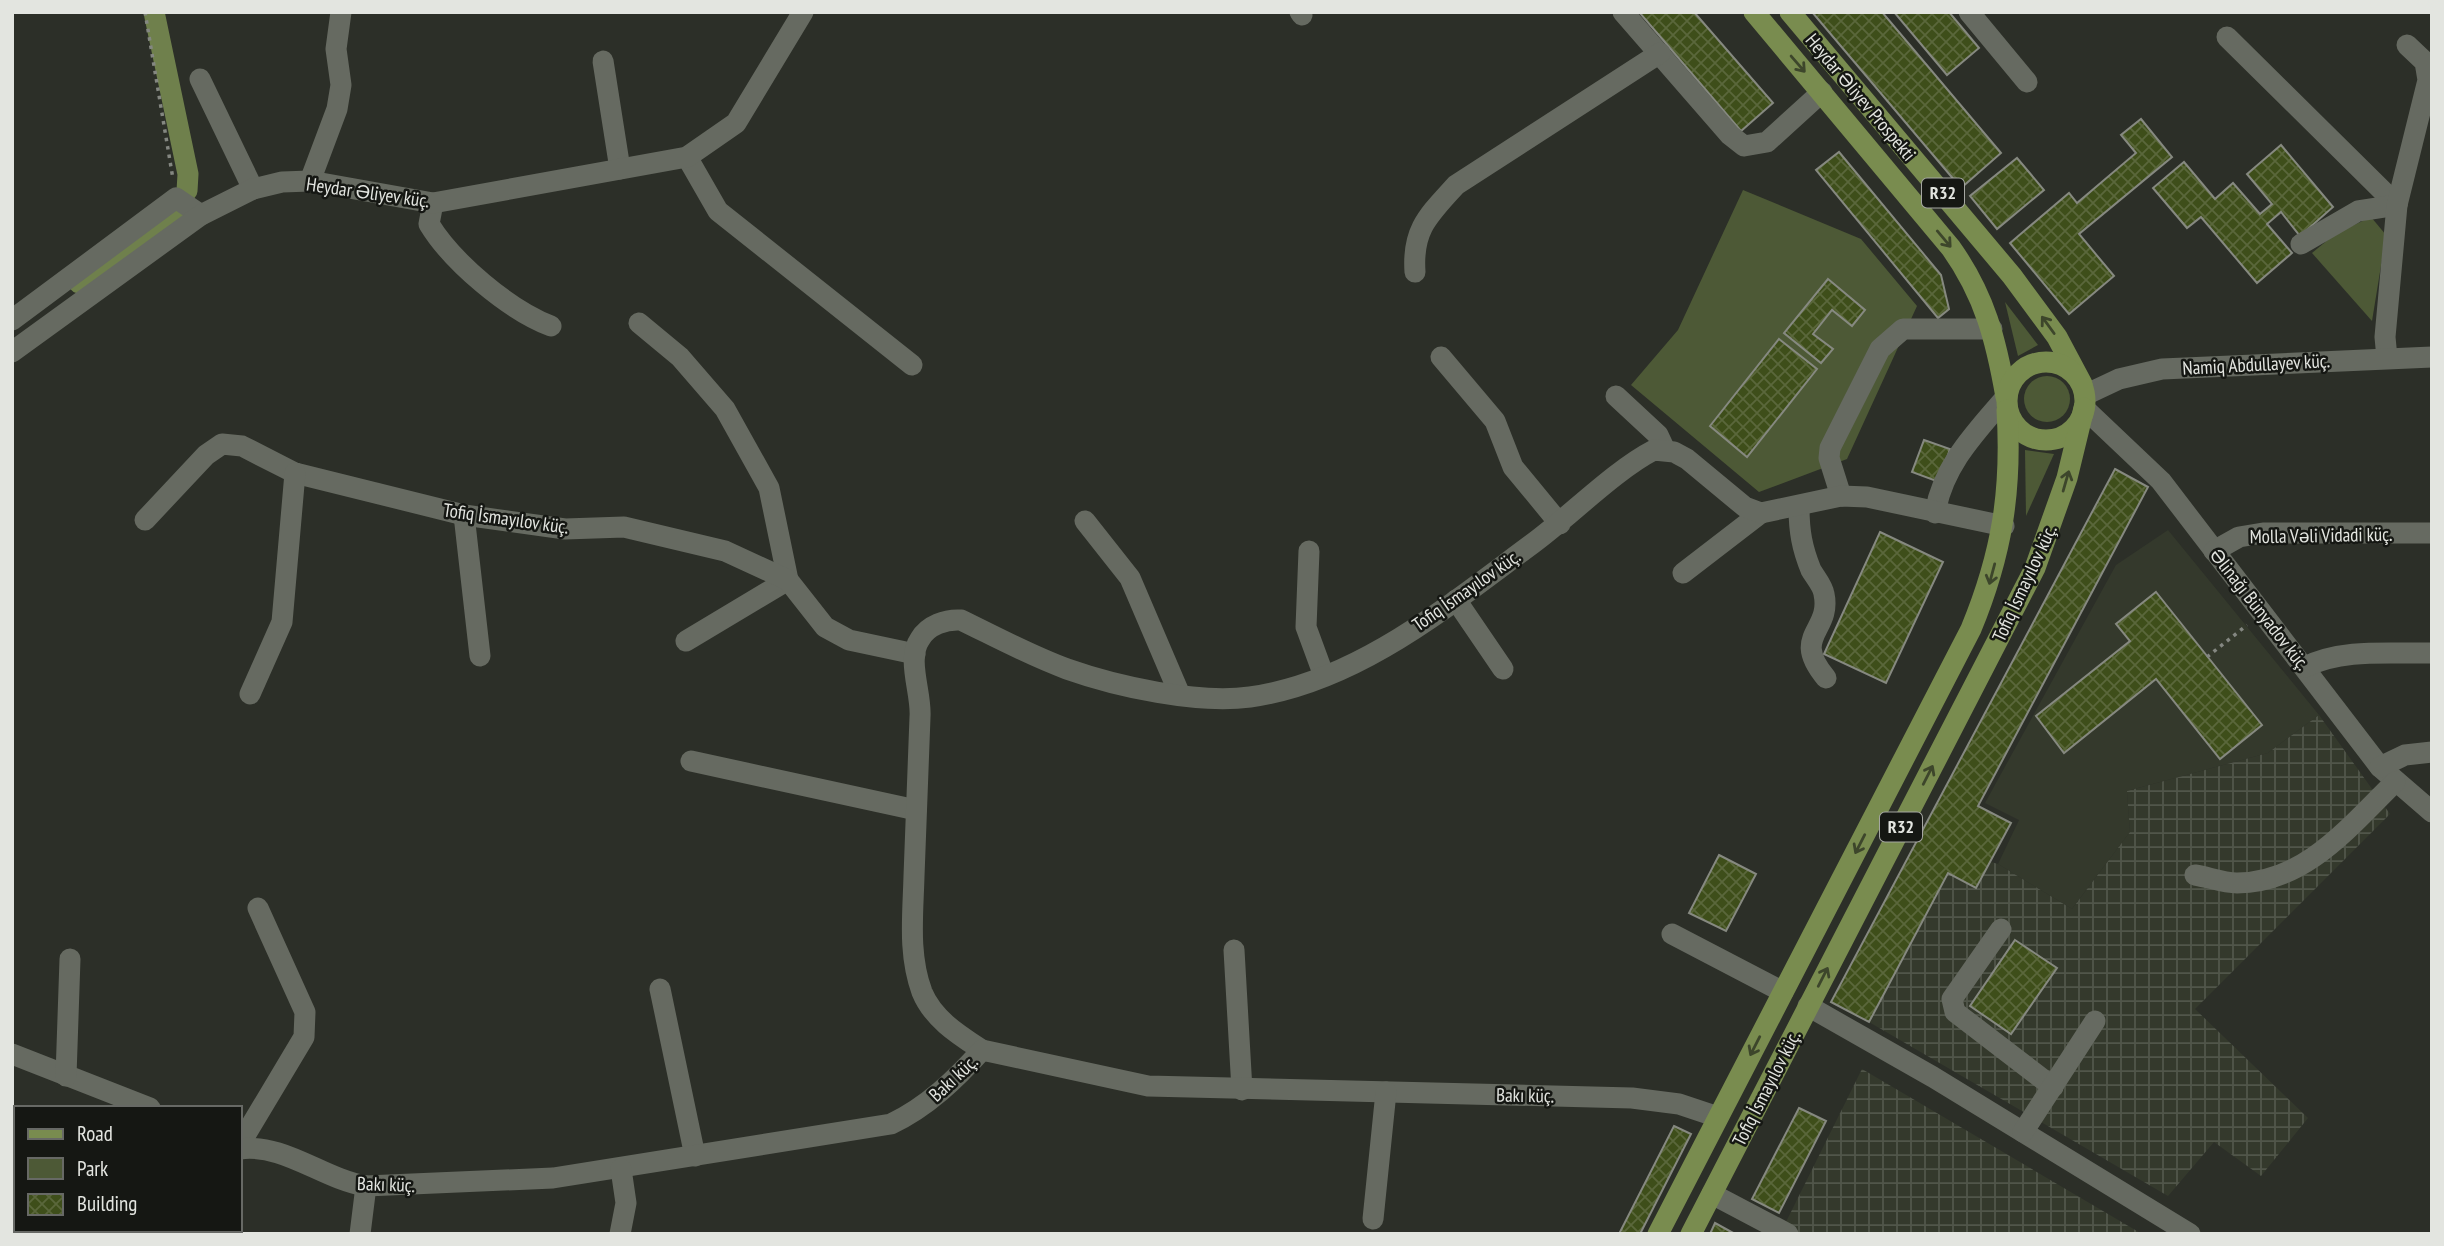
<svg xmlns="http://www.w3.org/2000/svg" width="2444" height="1246" font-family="'PT Sans Narrow',sans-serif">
<defs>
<pattern id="industrial-grid" width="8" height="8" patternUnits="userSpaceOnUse" patternTransform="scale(1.75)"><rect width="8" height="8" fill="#34392c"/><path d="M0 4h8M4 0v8" fill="none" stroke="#51564a"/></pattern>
<pattern id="building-cross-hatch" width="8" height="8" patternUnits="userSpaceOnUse" patternTransform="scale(1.75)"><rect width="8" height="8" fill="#3e4e1a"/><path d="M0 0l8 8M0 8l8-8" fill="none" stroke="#5a673b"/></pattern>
</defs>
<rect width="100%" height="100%" fill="#2c2f28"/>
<path fill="#34392c" d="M2168 530 2319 715 2268 753 2127 791 2130 832 2072 909 1998 864 2019 820 1985 803 2116 565Z"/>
<g fill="url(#industrial-grid)">
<path d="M2319 715 2390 814 2195 1009 2308 1118 2261 1176 2214 1142 2168 1196 1869 1022 1948 873 1976 888 1991 862 1998 864 2072 909 2130 832 2127 791 2268 753Z"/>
<path d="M1862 1069 2142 1234H1780Z"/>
</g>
<g fill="#4d5936">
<path d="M1743 190 1861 239 1917 306 1847 459 1759 492 1631 385 1678 330Z"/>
<path d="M2371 217 2386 235 2372 321 2312 253 2335 234Z"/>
<path d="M2005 302 2038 345 2018 356Z"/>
<circle cx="2047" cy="399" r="23"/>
<path d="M2025 450 2054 454 2026 516Z"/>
</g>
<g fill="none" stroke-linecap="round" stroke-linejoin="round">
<g stroke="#6f804c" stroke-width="21">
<path d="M154 12 188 174 187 191"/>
<path d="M79 283 175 212"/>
</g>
</g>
<g fill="url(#building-cross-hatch)" stroke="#868980" stroke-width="2">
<path d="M1639 12H1694L1773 103 1741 131Z"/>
<path d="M1812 12H1882L2001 153 1961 188Z"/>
<path d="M1894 12H1949L1979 48 1947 75Z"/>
<path d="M2141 119 2172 157 2079 234 2114 276 2069 314 2010 243 2069 193 2077 203 2136 153 2121 135Z"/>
<path d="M2281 145 2333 207 2300 236 2281 212 2267 224 2292 253 2257 283 2201 217 2187 228 2153 188 2184 162 2215 199 2233 183 2260 214 2272 204 2247 174Z"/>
<path d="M1839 152 1941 275 1949 309 1938 318 1816 170Z"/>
<path d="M2017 158 2044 190 1997 229 1970 196Z"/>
<path d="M1828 279 1865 310 1852 326 1832 310 1813 334 1833 349 1821 363 1784 333Z"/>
<path d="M1779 339 1817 369 1747 457 1710 426Z"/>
<path d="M1924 440 1950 449 1939 482 1912 472Z"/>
<path d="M2115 469 2148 487 1978 806 2011 823 1976 888 1948 873 1869 1022 1831 1002Z"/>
<path d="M1880 532 1943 562 1886 683 1824 654Z"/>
<path d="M2156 592 2262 725 2220 759 2156 679 2064 753 2036 716 2130 641 2116 624Z"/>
<path d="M1719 855 1756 874 1726 931 1689 913Z"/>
<path d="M2015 940 2057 968 2011 1034 1970 1006Z"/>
<path d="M1799 1108 1826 1121 1779 1213 1752 1199Z"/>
<path d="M1674 1126 1691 1134 1640 1234H1619Z"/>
<path d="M1715 1223 1735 1234H1710Z"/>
</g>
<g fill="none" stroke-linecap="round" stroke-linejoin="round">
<g stroke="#848781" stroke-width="3.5" stroke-dasharray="3.5 5" stroke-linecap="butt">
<path d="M145 12 173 179"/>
<path d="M2207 657 2247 625"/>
</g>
<g stroke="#666a61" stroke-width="21">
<path d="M1300 12 1302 15"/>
<path d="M1623 12 1730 135 1744 146 1767 142 1822 92"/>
<path d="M1969 12 2027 82"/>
<path d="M2227 37 2397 205"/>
<path d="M603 61 620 169"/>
<path d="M200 79 253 189"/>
<path d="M687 157 718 211 912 365"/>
<path d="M310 181 337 109 341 85 336 49 341 12"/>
<path d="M433 203 429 224C452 262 509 310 551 326"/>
<path d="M2301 244 2358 211 2397 205"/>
<path d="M1415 272C1412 229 1429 215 1456 185L1660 53"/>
<path d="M12 320 176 198 201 215"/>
<path d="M639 323 680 357 725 409 769 488 788 580 686 641"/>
<path d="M12 352 201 215 253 189 282 182 310 181 433 203 687 157 736 123 803 12"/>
<path d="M1441 357 1495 421 1513 467 1560 524"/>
<path d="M2387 358 2385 337 2397 205 2428 80 2425 62 2407 45"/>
<path d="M2085 395 2119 379 2162 369 2432 357"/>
<path d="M1616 396 1658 435 1665 450"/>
<path d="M2084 408 2161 481 2380 767 2432 812"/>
<path d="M1841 496 1829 458 1830 448 1880 349 1903 329H1992"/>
<path d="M1799 507C1799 531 1802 548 1811 570 1815 577 1823 586 1824 594 1832 632 1790 635 1826 678"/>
<path d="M1935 513C1943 465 1976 432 2006 397"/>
<path d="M464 515 480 656"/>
<path d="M145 520 206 455 222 444 242 446 295 473 464 515 565 529 624 527 725 551 788 580 825 627 849 640 915 654"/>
<path d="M1085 521 1130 578 1180 695"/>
<path d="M1309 551 1306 627 1324 676"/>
<path d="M2214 551 2239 537 2263 533H2432"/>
<path d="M1683 573 1761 513"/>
<path d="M1456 600 1503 669"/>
<path d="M2305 667C2343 648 2390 654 2432 653"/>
<path d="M250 694 282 622 295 473"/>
<path d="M691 761 916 810"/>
<path d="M2380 767 2405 755 2432 752"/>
<path d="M2195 875C2208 877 2223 883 2237 883 2305 883 2350 826 2395 782"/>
<path d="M2001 929 1952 999 1955 1012 2053 1087"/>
<path d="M1672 934 1783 992"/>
<path d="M1234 950 1242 1090"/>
<path d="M660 989 695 1156"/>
<path d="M1808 1006 1933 1077 2190 1234"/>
<path d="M982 1050C959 1035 933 1019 922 992 908 954 913 915 914 876 916 823 918 770 920 717 922 694 906 659 920 639 928 625 946 619 961 620 996 637 1031 656 1067 669 1118 687 1197 704 1250 697 1357 682 1448 606 1532 544 1569 517 1615 470 1654 450L1674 452 1687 459 1745 507 1761 513 1841 496 1867 497 2004 526"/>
<path d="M12 1054 150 1108"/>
<path d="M66 1076 70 959"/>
<path d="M2023 1132 2095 1021"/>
<path d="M240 1144 304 1037 305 1012 258 908"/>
<path d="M240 1149C284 1143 323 1179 366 1186L553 1178 891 1124C927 1107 956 1079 982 1050L1148 1086 1632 1098 1679 1104 1718 1117"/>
<path d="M1712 1194 1788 1234"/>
<path d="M1373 1219 1386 1092"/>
<path d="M184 1234 185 1230"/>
<path d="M360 1234 366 1186"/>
<path d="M620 1234 626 1203 621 1169"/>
</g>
<g stroke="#798c4f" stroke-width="21">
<path d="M1754 12 1951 248C1985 296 1996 340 2006 397"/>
<path d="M1790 12 2012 276 2057 337 2082 384"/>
<circle cx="2046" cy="401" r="39"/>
<path d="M1658 1234 1971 629C2002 554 2012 491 2007 410"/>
<path d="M1691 1234 2035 568 2067 478 2084 408"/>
</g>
</g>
<defs><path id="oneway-shaft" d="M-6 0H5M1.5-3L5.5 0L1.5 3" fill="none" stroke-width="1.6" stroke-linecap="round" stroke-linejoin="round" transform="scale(1.75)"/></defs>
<g stroke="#3d462b">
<use href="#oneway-shaft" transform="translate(1798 64) rotate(49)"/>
<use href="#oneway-shaft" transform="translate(1944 239) rotate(50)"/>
<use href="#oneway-shaft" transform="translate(2048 325) rotate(-126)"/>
<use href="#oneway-shaft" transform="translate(2066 481) rotate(-74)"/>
<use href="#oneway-shaft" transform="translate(1992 574) rotate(105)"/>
<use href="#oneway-shaft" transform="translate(1928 775) rotate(-63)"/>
<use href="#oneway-shaft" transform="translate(1860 844) rotate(117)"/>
<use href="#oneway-shaft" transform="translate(1823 977) rotate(-63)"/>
<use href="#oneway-shaft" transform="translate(1755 1046) rotate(117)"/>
</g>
<g text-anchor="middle" stroke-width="5" stroke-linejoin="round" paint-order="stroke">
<g fill="#151713" stroke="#a5a7a2" stroke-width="2">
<rect x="1922" y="178.5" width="42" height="29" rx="5"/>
<rect x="1880" y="812.5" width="42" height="29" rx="5"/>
</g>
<g font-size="18" font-weight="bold" fill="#e3e5e0">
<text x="1943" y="199">R32</text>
<text x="1901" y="833">R32</text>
</g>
<g font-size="19" fill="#e3e5e0" stroke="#151713">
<text transform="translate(1861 97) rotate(50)" y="7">Heydar Əliyev Prospekti</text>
<text transform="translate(368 192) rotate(8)" y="7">Heydar Əliyev küç.</text>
<text transform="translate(2256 364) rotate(-3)" y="7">Namiq Abdullayev küç.</text>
<text transform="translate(506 518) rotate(8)" y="7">Tofiq İsmayılov küç.</text>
<text transform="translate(2321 535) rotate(-1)" y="7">Molla Vəli Vidadi küç.</text>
<text transform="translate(2024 583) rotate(-65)" y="7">Tofiq İsmayılov küç.</text>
<text transform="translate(1466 590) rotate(-35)" y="7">Tofiq İsmayılov küç.</text>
<text transform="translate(2260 609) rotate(52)" y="7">Əlinağı Bünyadov küç.</text>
<text transform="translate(953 1078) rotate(-43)" y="7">Bakı küç.</text>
<text transform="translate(1766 1088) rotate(-63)" y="7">Tofiq İsmayılov küç.</text>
<text transform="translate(1525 1095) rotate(1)" y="7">Bakı küç.</text>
<text transform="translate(386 1184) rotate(2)" y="7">Bakı küç.</text>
</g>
</g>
<rect width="2444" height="1246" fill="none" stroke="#e3e5e0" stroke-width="28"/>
<rect x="14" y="1106" width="228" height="126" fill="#151713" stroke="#676965" stroke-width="2"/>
<rect x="28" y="1129" width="35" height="10" fill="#798c4f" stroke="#676965" stroke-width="2"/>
<text x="77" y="1141" font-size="21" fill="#e3e5e0">Road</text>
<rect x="28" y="1158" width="35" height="21" fill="#4d5936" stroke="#676965" stroke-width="2"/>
<text x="77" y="1176" font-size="21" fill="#e3e5e0">Park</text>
<rect x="28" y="1194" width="35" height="21" fill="url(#building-cross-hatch)" stroke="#676965" stroke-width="2"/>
<text x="77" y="1211" font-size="21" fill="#e3e5e0">Building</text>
</svg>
